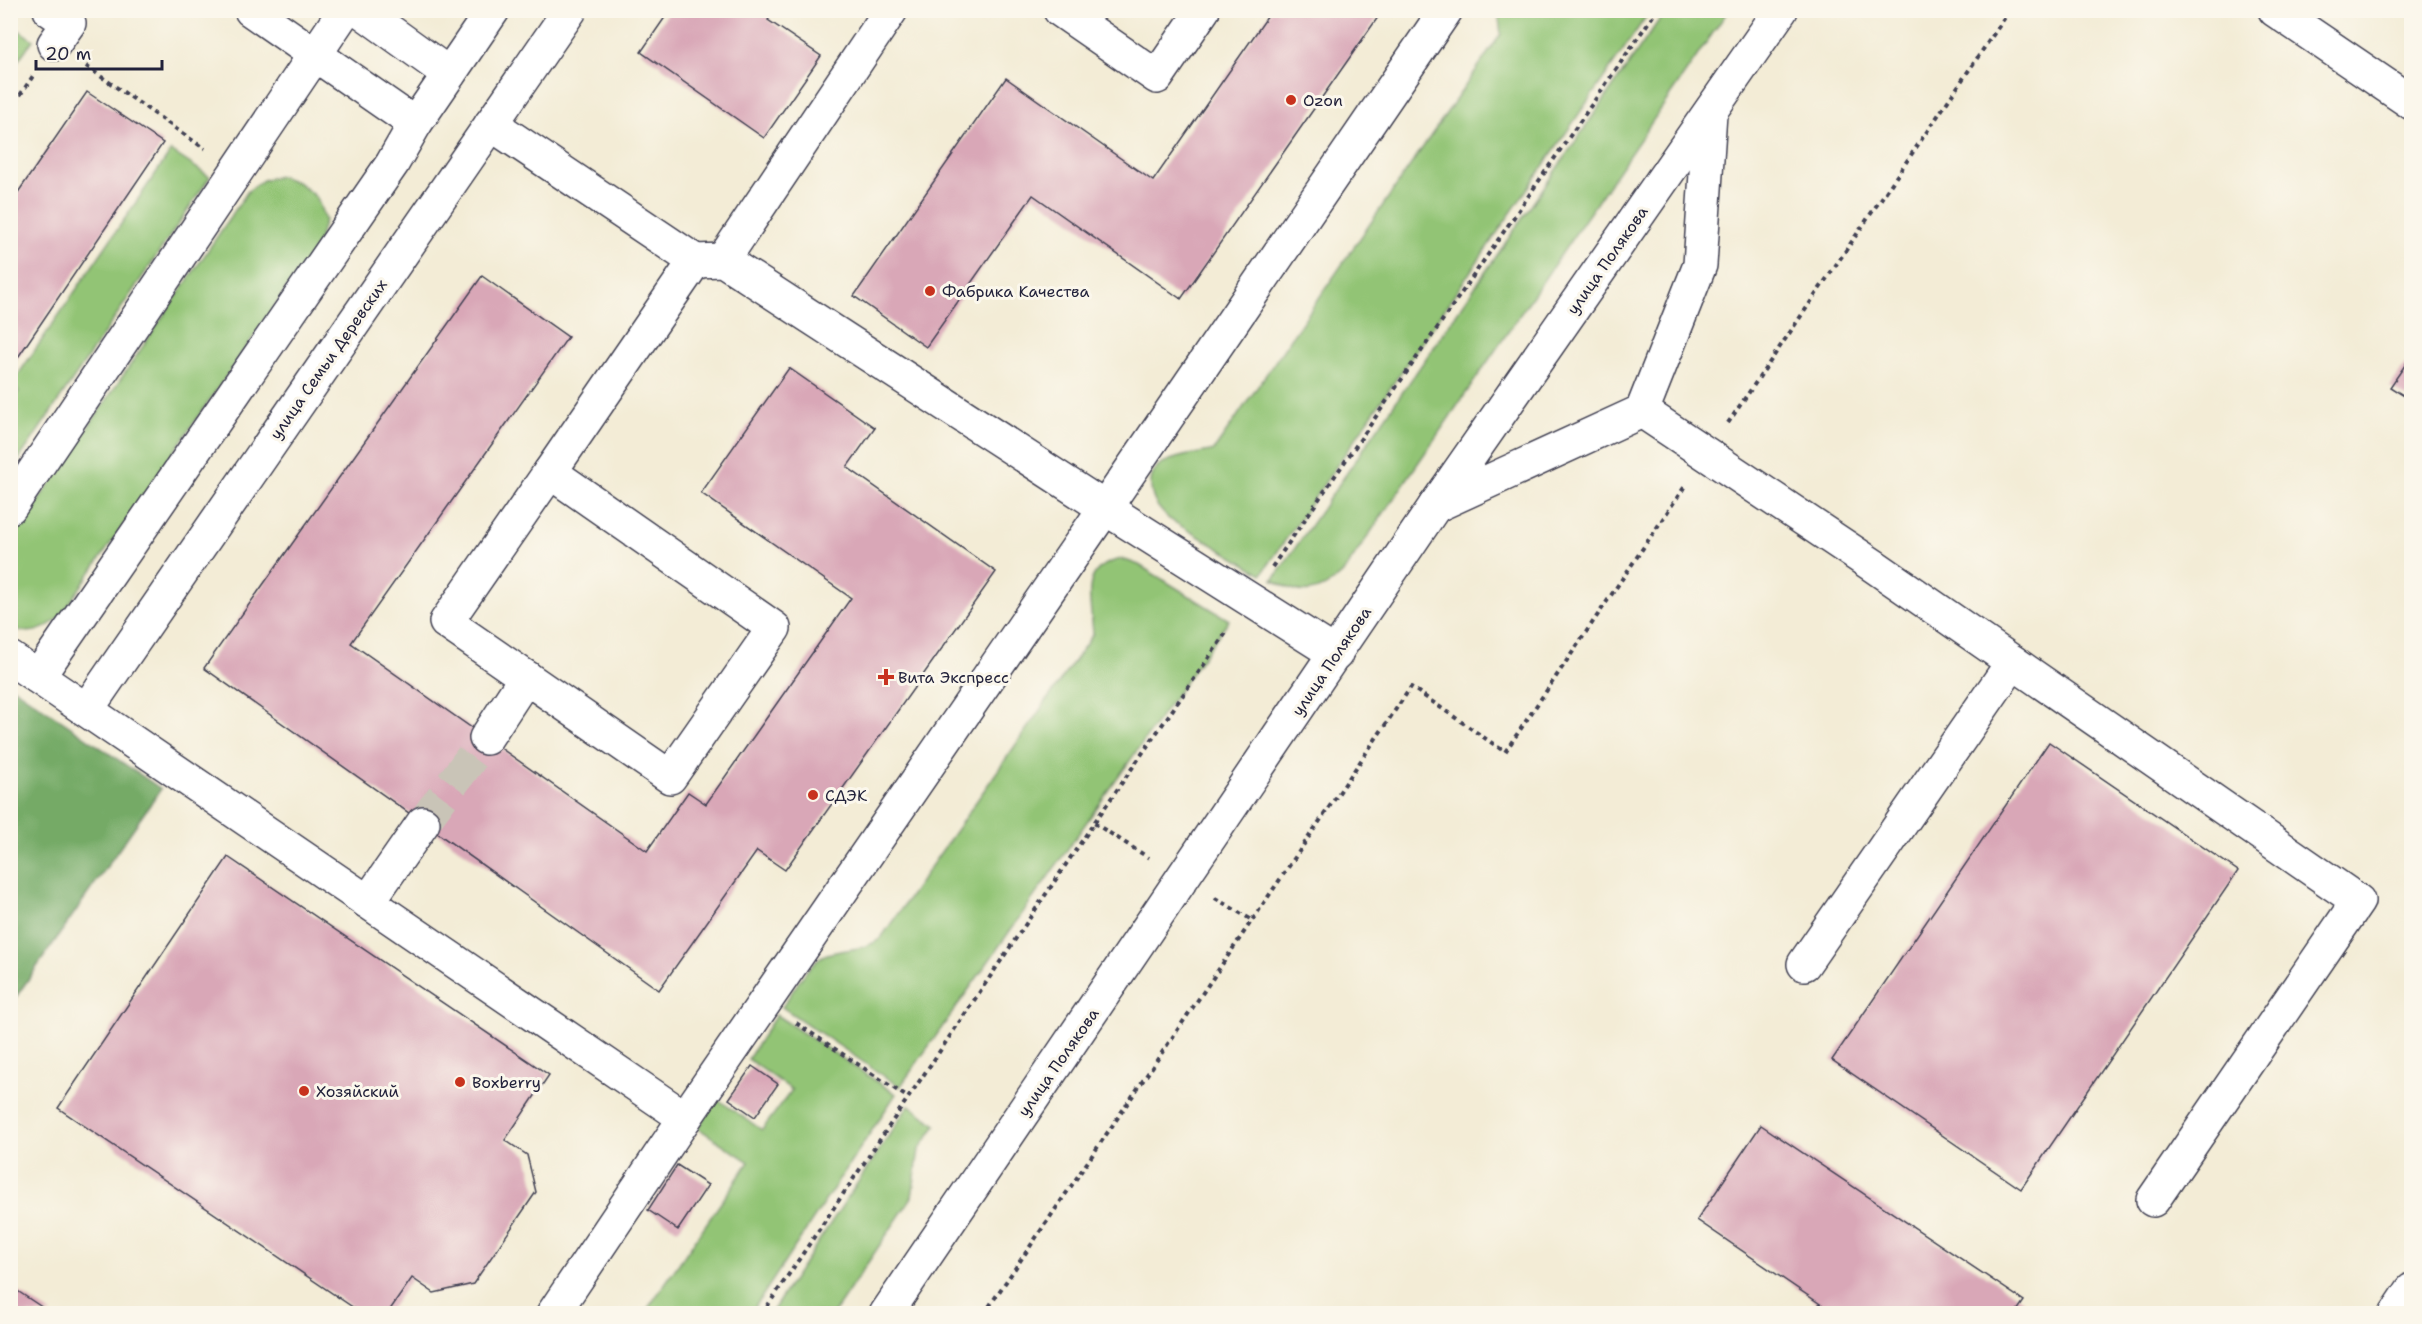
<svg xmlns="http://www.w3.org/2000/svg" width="2422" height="1324" font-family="'Shantell Sans',sans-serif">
<rect width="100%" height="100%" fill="#fbf7ec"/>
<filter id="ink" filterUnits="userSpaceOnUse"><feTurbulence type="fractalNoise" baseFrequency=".0167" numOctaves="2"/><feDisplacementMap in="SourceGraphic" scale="12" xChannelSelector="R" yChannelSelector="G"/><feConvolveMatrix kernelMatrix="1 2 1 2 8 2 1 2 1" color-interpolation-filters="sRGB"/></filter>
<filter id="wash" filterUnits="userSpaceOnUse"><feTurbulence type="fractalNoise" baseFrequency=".008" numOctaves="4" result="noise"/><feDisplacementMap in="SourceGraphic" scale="24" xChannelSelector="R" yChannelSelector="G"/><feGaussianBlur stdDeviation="1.35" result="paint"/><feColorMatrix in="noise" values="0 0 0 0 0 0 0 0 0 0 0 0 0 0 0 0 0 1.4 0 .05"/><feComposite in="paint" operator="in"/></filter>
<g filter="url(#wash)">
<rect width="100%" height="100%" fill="#f3ecd6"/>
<g fill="#92c475" stroke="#5a7358" stroke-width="1.5">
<path d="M1666 10 1728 11 1342 574C1319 595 1300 597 1273 580Z"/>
<path d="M1498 11H1650L1262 574 1169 519C1159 509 1152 502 1151 487 1148 455 1192 456 1214 450L1501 34Z"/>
<path d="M11 25 33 40 11 70Z"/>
<path d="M171 151 210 177 11 471V404L19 391 11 385Z"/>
<path d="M280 176 299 183 317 198 325 220 318 243 60 617C44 630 31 637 11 627V541L248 191 263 180Z"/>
<path d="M1122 559 1139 565 1229 620 900 1087 782 1007C793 992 810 959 827 954 846 948 864 951 881 938L1093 634C1091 599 1078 567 1122 559Z"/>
<path d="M776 1015 896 1094 751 1313 644 1314 749 1162 698 1128 717 1099 762 1130 792 1090 748 1059Z"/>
<path d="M909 1105 936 1125 919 1150 912 1197 834 1313H771Z"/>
</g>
<path fill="#75aa66" stroke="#4c6650" stroke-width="1.5" d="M11 686 161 789 11 1004Z"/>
<g id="blocks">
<g fill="#d9a7b7">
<path d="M670 10H775L768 20 821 56 764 138 641 52Z"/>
<path d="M1272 10H1383L1181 299 1033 195 926 347 854 296 1006 78 1153 181Z"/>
<path d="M87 92 163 143 10 369V204Z"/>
<path d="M482 276 568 337 351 643 647 851 688 792 706 804 851 598 701 493 789 368 875 428 847 467 996 572 785 870 757 851 659 990 204 668Z"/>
<path d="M2412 355V401L2390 387Z"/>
<path d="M2049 742 2238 871 2021 1189 1832 1060Z"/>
<path d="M228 857 549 1075 505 1140 527 1155 536 1192 473 1284 434 1293 412 1278 387 1314H363L58 1108Z"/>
<path d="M752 1066 778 1084 755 1117 729 1099Z"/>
<path d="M1761 1125 2024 1301 2015 1314H1835L1697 1220Z"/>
<path d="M677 1165 708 1185 678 1230 648 1210Z"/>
<path d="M10 1286 52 1314H10Z"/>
</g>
</g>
</g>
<g filter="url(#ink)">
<use href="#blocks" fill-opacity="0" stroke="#414052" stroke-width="1.5"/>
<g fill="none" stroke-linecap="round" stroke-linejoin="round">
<path stroke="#c9c4b7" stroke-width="33" stroke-dasharray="33 16" stroke-linecap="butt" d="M423 823 486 738"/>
<g stroke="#414052" stroke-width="36">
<g id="minor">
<path d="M50 10 69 23 54 44"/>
<path d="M251 10 415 124"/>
<path d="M360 10 449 74"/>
<path d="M1060 10 1157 77 1203 10"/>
<path d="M2275 10 2412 103"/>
<path d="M491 124 695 261"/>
<path d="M723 260 891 10"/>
<path d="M1642 411 1874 566 2358 901 2153 1200"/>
<path d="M550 472 695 261 723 260 1105 508 1446 10"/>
<path d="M550 472 774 628 670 777 446 622Z"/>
<path d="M1435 506 1642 411 1700 265 1710 113"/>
<path d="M10 507 345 10"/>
<path d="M10 658 685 1118"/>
<path d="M38 677 392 164 415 124 493 10"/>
<path d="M87 709 570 10"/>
<path d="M486 738 526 677"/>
<path d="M368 902 423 823"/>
<path d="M1804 964 2013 662"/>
<path d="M553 1314 685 1118 1105 508 1336 654"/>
<path d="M2396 1314 2412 1290"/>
</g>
</g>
<g stroke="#414052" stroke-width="36">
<path id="major" d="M886 1314 1435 506 1781 10"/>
</g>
<g stroke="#414052" stroke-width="4" stroke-dasharray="4.5 4.5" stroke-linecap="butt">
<path d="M86 66 205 149"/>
<path d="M10 110 33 76"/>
<path d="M1728 423 2010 10"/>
<path d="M1272 567 1657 10"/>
<path d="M1094 823 1149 858"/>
<path d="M1215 898 1252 920"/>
<path d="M796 1023 907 1097"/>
<path d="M762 1314 1094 823 1228 630"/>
<path d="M984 1314 1411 687 1505 752 1685 486"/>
</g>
<use href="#minor" stroke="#fff" stroke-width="33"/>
<use href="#major" stroke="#fff" stroke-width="33"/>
</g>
</g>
<g fill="#c8321e" stroke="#fbf7ec" stroke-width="2">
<circle cx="1291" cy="100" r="6"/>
<circle cx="930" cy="291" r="6"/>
<path d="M883 668h6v6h6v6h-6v6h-6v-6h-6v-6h6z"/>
<circle cx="813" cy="795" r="6"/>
<circle cx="460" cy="1082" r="6"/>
<circle cx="304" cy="1091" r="6"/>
</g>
<g text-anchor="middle" stroke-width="6" stroke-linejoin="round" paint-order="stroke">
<g font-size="16" fill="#22223b" stroke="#fbf7ec" text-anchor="start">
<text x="1303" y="106">Ozon</text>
<text x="942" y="297">Фабрика Качества</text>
<text x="898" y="683">Вита Экспресс</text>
<text x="825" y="801">СДЭК</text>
<text x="472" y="1088">Boxberry</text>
<text x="316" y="1097">Хозяйский</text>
</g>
<g font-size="16" fill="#22223b" stroke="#fbf7ec">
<text transform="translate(1607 260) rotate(-55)" y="6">улица Полякова</text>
<text transform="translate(328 359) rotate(-55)" y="6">улица Семьи Деревских</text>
<text transform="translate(1331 661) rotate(-56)" y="6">улица Полякова</text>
<text transform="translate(1058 1062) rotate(-55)" y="6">улица Полякова</text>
</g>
</g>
<rect width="2422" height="1324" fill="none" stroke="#fbf7ec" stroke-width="36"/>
<path d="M36 60v9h126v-9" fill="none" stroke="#22223b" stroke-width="3"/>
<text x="45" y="60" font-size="18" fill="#22223b" stroke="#fbf7ec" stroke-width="4.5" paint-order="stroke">20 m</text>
</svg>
